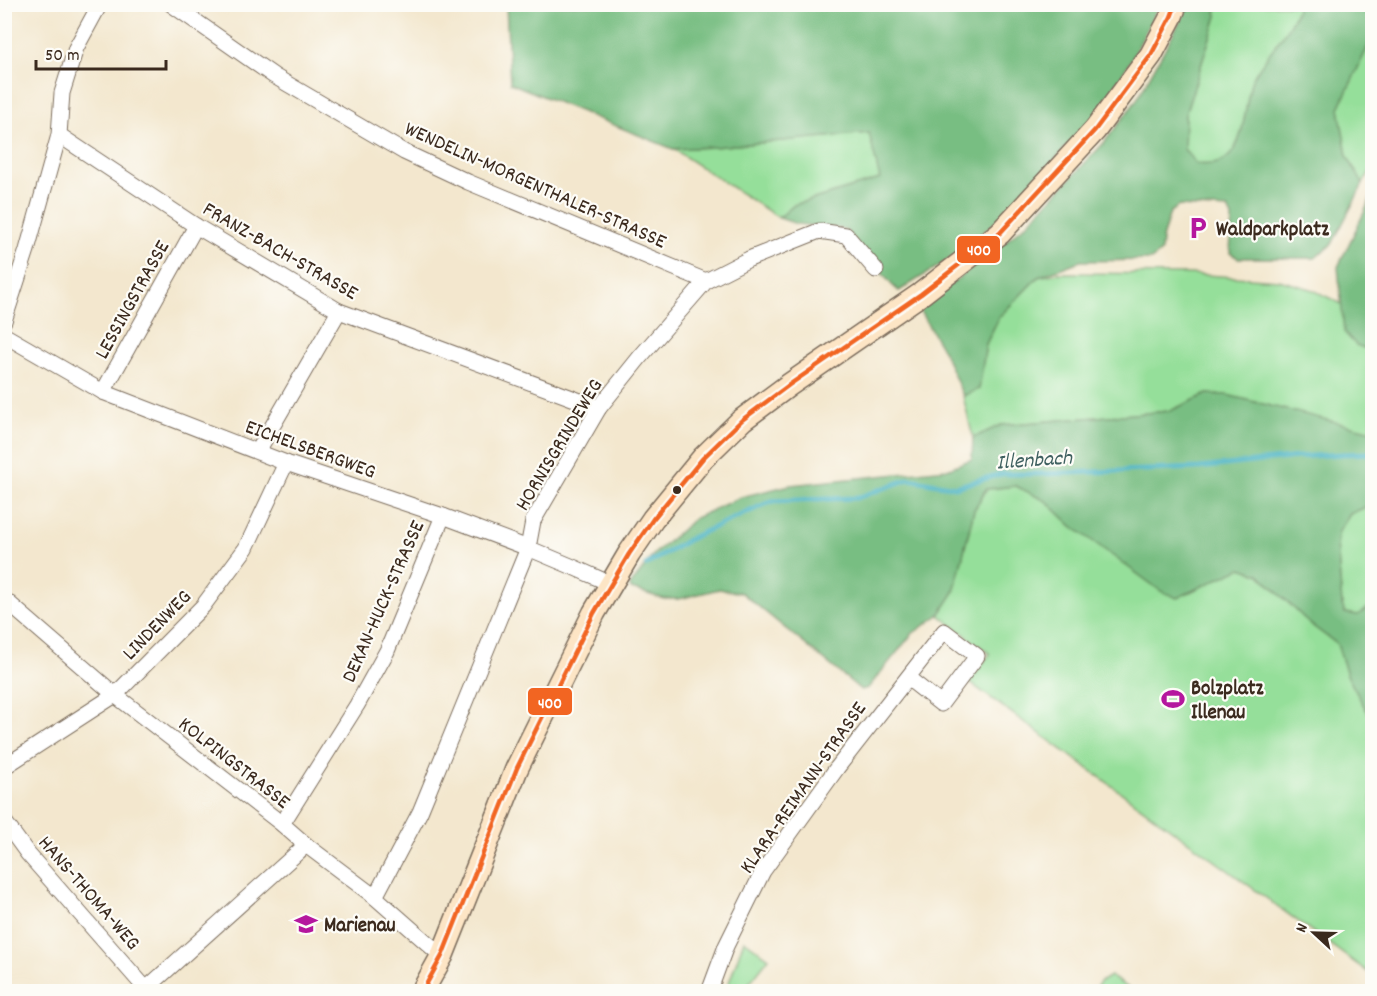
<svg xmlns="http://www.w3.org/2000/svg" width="1377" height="996" font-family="Dekko,sans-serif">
<rect width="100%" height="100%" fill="#fdfcf7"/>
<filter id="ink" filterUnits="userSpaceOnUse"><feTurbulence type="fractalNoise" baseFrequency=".0167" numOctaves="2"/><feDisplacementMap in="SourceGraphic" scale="12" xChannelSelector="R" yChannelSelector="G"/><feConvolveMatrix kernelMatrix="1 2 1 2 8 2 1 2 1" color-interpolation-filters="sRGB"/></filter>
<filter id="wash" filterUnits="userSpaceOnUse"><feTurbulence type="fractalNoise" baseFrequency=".008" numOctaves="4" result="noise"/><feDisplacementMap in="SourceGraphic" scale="24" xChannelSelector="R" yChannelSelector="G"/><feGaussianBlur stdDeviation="1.35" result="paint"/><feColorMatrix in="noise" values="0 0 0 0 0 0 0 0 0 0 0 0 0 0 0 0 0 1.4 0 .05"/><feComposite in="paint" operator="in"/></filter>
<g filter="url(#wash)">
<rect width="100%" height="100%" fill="#f3e7ce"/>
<g fill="#95df9a" stroke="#68845c" stroke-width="1.5">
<path d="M1215 5H1298C1290 34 1266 53 1252 80 1250 85 1249 92 1248 98 1244 117 1243 140 1230 155 1221 165 1209 165 1196 164L1184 149 1185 115 1217 16Z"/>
<path d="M1372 38V168L1363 184 1347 156 1339 108Z"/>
<path d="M870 133 880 179 794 205 779 218 673 149 713 147Z"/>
<path d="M1058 273 1191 274 1279 280 1311 289 1342 304C1345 332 1343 341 1372 351V431L1227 396 1207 394 1170 411 1001 425 973 438 963 396 979 389 986 344 999 317 1038 277Z"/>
<path d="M1016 486 1046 501 1072 526 1177 598 1241 568 1259 574 1310 624 1337 644 1348 677 1368 713 1372 718V975L969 682 990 654 939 615 954 592 974 510 987 489Z"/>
<path d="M1372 504V605L1358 615 1346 613 1342 606 1337 543 1339 531 1350 514Z"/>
<path d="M744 940 769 958 743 991H726Z"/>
<path d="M1110 976 1133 991H1093L1100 982Z"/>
</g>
<g fill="#78be82" stroke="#5a7450" stroke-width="1.5">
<path d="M506 5H1159L1135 53 1103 107 1004 215 953 257 899 291 892 285 845 229 797 224 779 218 794 205 880 179 869 133 713 147 673 149 510 83Z"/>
<path d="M1189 5H1215L1217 16 1185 115 1184 149 1196 164C1209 165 1221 165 1230 155 1243 140 1244 117 1248 98 1249 92 1250 85 1252 80 1266 53 1290 34 1298 5H1372V38L1339 108 1347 156 1363 184 1332 244 1315 258H1238L1230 253 1232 217 1228 209 1179 206 1170 212 1162 239 1161 252 1151 260 1080 261 1038 277 999 317 986 344 979 389 963 396 944 352 918 308 987 257 1030 221 1103 144 1136 101Z"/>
<path d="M1372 196V351L1356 345 1344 332 1338 267Z"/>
<path d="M1207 394 1227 395 1372 431V504L1350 514 1339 531 1337 543 1342 605 1345 613 1358 615 1372 605V718L1368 713 1348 677 1337 644 1310 624 1259 574 1241 568 1177 598 1161 591 1072 526 1046 501 1016 486 986 489 974 510 954 592 939 615 912 634 868 688 861 690 742 593 719 589 679 599H664L631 589 630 586 654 554 695 518 741 497 790 485 947 469 972 459 973 438 1001 425 1170 411Z"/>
</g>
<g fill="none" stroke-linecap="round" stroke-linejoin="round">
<path stroke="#46b2c3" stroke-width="5" d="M646 565 693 537 772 501 857 498 909 479 955 487 1001 474H1040L1199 468 1298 457 1341 454 1372 453"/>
</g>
</g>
<g filter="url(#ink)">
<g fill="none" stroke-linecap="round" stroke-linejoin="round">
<g stroke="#7b6c5c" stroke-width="17">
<g id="minor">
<path d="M171 4 274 76 404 152 468 182 706 281"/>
<path d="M59 135 196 226 339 311 599 408"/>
<path d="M4 321 27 250 59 135 62 93 76 48 100 4"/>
<path d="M4 335 103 392 286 463 443 516 528 548 573 567 611 584"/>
<path d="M103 392 196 226"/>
<path d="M258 451 339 311"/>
<path d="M4 599 115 695 282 824 306 845 375 897 442 956"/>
<path d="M4 767 115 695 203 606 246 548 286 463"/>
<path d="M4 821 28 854 146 989 306 845"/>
<path d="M282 824 357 705 387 651 443 516"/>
<path d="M375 897 420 812 528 548 533 521 599 408 640 357 706 281 749 259 819 231 846 235 876 270"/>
<path d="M709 992 726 946 763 871 837 768 944 631 977 656 941 704 908 678"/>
</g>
</g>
<g stroke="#7b6c5c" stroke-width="25">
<path id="secondary" d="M422 992 442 956 517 768 594 613 629 554 653 519 703 458 742 420 789 385 921 294 1000 233 1095 130 1151 55 1171 17 1176 4"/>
</g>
<use href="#minor" stroke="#fff" stroke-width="15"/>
<use href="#secondary" stroke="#fde5c5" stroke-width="22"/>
<g stroke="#fdfcf7" stroke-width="9">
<path id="bus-1" d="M422 992 442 956 517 768 594 613 629 554 653 519 703 458 742 420 789 385 921 294 1000 233 1095 130 1151 55 1171 17 1176 4"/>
</g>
<use href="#bus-1" stroke="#f26522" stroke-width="4.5"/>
</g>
</g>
<defs>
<g id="parking-bare" transform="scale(1.8)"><path d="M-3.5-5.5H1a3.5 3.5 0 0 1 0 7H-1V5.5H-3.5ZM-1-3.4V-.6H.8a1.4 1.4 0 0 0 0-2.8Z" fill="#b5179e" stroke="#fdfcf7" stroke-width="2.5" paint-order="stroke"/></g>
<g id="stadium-bare" transform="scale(1.8)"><path d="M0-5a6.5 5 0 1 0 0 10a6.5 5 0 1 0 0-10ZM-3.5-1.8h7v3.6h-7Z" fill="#b5179e" stroke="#fdfcf7" stroke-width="2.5" paint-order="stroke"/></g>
<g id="school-bare" transform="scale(1.8)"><path d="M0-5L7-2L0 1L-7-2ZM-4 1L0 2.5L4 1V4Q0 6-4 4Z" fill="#b5179e" stroke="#fdfcf7" stroke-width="2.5" paint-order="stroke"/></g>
</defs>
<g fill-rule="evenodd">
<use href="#parking-bare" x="1198" y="228"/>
<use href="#stadium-bare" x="1173" y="699"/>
<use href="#school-bare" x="306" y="924"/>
</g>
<circle fill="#3b2a1e" stroke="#fdfcf7" stroke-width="2" cx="677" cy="490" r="5"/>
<g text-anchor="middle" stroke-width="4.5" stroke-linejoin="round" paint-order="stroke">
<g font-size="21" fill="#3b2a1e" stroke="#fdfcf7">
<text transform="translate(536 184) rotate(24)" y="7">WENDELIN-MORGENTHALER-STRASSE</text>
<text transform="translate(281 250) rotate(30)" y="7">FRANZ-BACH-STRASSE</text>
<text transform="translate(131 299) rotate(-61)" y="7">LESSINGSTRASSE</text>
<text transform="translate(558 444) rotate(-59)" y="7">HORNISGRINDEWEG</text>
<text transform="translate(311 448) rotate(20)" y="7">EICHELSBERGWEG</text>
<text transform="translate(382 601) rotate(-66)" y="7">DEKAN-HUCK-STRASSE</text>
<text transform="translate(156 624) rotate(-46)" y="7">LINDENWEG</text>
<text transform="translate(235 762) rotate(38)" y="7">KOLPINGSTRASSE</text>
<text transform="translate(802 787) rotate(-55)" y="7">KLARA-REIMANN-STRASSE</text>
<text transform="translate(90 892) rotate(49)" y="7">HANS-THOMA-WEG</text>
</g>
<g font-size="21" font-weight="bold" fill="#3b2a1e" stroke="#fdfcf7" text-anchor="start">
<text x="1216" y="235">Waldparkplatz</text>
<text x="1191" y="694">Bolzplatz<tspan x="1191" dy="24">Illenau</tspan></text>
<text x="324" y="931">Marienau</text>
</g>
<g font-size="22" font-style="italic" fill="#3f6060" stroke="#fdfcf7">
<text transform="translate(1034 458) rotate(-4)" y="8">Illenbach</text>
</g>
</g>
<g stroke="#fdfcf7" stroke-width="2">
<rect x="956" y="235" width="45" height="29" rx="6" fill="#f26522"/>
<rect x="527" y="687" width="46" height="29" rx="6" fill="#f26522"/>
</g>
<g font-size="16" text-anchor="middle" font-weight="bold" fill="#fff">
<text x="979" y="255">400</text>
<text x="550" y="708">400</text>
</g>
<rect width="1377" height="996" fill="none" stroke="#fdfcf7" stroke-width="24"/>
<g transform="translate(1314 933) rotate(292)" stroke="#fdfcf7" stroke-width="4.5" paint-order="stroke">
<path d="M0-4.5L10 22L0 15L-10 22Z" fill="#3b2a1e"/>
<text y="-9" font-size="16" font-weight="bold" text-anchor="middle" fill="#3b2a1e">N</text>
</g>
<path d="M36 60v9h130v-9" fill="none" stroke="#3b2a1e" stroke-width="3"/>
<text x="45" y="60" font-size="18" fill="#3b2a1e" stroke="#fdfcf7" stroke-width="4.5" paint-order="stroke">50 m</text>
</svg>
